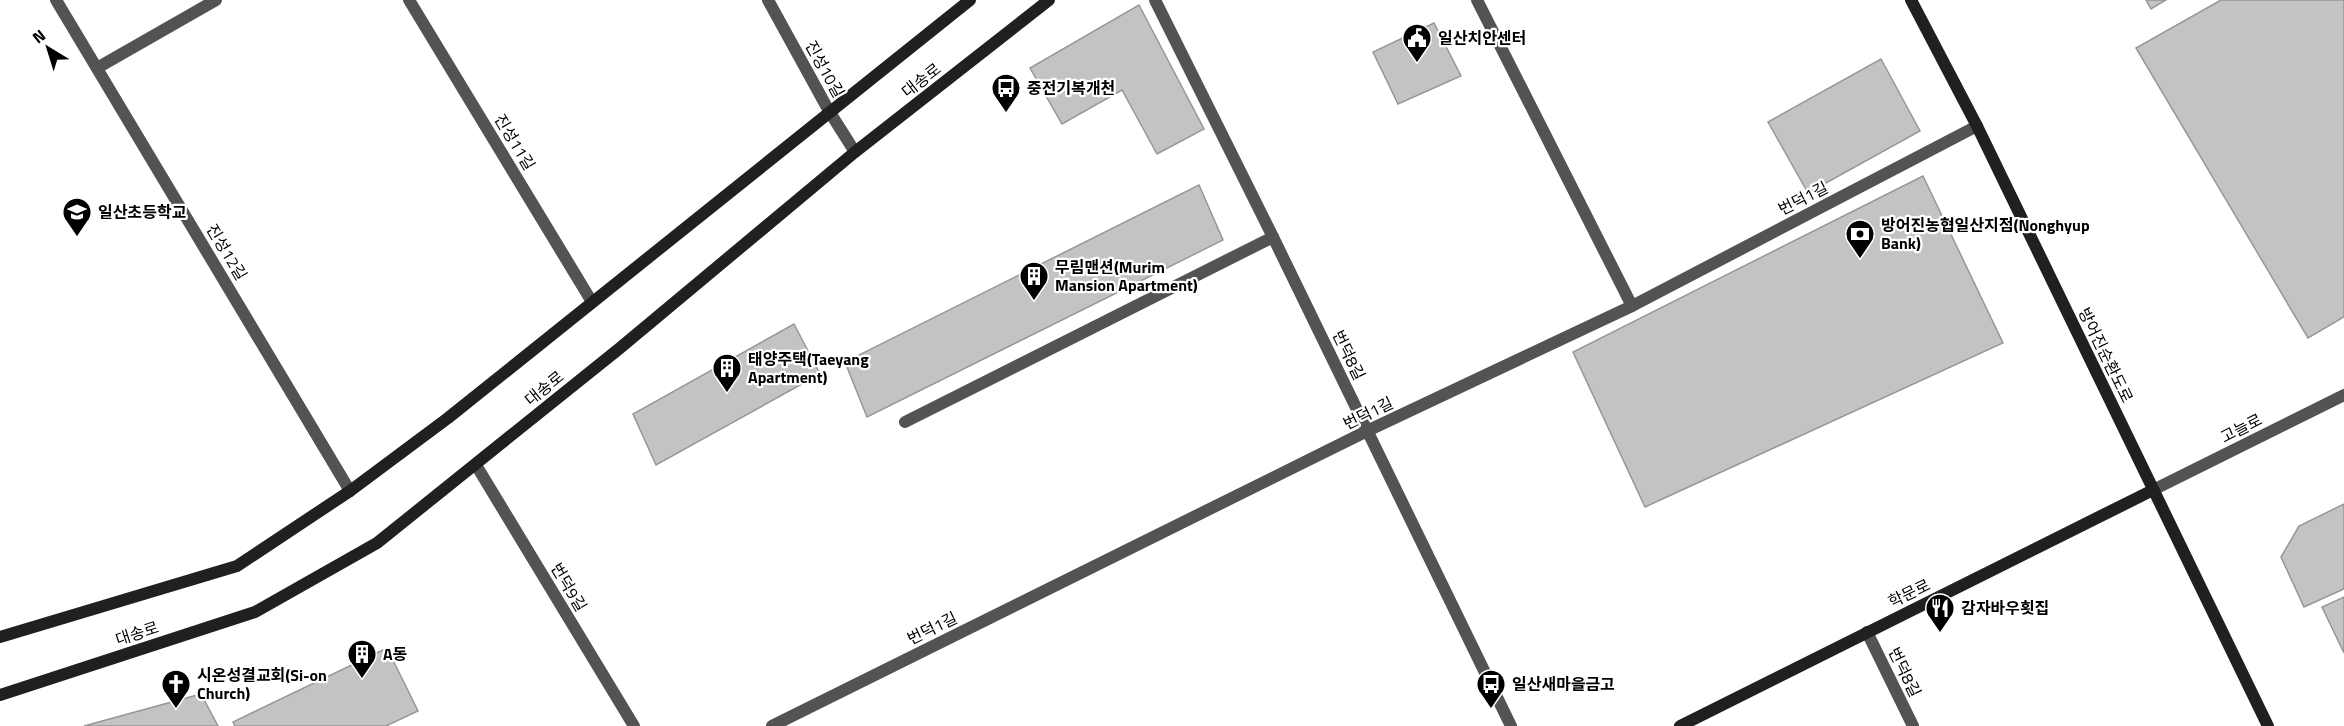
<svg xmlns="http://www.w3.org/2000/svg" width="2344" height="726" font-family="'Titillium Web','Noto Sans KR',sans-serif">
<rect width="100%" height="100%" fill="#fff"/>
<g fill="#c3c3c3" stroke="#979797" stroke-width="1.5">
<path d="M2146 0H2166L2151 9Z"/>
<path d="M2221 0H2344V317L2308 338 2136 48Z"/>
<path d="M1139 5 1204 129 1157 154 1122 90 1062 124 1030 68Z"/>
<path d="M1434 23 1461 76 1398 104 1373 52Z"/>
<path d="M1881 59 1920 131 1808 193 1768 122Z"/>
<path d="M1923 176 2003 343 1645 507 1573 352Z"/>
<path d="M1199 185 1223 240 867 417 845 362Z"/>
<path d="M794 324 820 374 656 465 633 414Z"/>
<path d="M2344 504V589L2304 607 2281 557 2299 526Z"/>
<path d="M2344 597V653L2322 607Z"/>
<path d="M387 648 418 711 386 726H235L233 722Z"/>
<path d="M201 694 218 726H84Z"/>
</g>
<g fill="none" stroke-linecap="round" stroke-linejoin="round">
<path stroke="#535353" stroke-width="12" d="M905 422 1273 237"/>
<g stroke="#535353" stroke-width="12">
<path d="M56 0 350 491"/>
<path d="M409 0 592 302"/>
<path d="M768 0 829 111 855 152"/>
<path d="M1155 0 1273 237 1511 726"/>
<path d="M1477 0 1632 306"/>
<path d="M97 68 216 0"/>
<path d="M476 465 634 726"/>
<path d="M2153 490 2344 395"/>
<path d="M1867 632 1913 726"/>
<path d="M772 726 1367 431 1632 306 1977 126"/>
</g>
<g stroke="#202020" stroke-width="12">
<path d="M1911 0 1977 126 2268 726"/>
<path d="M0 637 237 566 350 491 448 418 970 0"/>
<path d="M0 695 255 612 377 543 620 348 855 152 1049 0"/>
<path d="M1680 726 2153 490"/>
</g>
</g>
<defs>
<g id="civic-pin" transform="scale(1.5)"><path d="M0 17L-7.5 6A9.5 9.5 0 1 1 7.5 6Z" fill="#000" stroke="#fff"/><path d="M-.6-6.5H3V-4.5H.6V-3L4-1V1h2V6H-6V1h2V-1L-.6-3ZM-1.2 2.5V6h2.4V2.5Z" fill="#fff"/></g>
<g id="bus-pin" transform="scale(1.5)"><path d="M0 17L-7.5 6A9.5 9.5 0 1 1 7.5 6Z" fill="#000" stroke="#fff"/><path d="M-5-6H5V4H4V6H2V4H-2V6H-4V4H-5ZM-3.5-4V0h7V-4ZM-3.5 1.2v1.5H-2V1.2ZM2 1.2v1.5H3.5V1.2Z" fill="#fff"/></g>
<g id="school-pin" transform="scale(1.5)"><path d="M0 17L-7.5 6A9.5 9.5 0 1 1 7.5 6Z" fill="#000" stroke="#fff"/><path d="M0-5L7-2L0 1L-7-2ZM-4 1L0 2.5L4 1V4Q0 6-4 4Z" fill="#fff"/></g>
<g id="bank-pin" transform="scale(1.5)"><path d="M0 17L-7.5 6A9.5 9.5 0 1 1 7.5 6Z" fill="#000" stroke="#fff"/><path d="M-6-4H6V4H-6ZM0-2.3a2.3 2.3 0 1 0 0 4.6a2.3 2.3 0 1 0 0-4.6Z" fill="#fff"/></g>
<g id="building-pin" transform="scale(1.5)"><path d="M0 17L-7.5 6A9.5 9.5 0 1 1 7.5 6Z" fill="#000" stroke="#fff"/><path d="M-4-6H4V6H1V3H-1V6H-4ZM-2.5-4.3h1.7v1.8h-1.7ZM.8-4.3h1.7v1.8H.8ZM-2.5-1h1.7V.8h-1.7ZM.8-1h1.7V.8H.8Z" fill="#fff"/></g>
<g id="restaurant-pin" transform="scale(1.5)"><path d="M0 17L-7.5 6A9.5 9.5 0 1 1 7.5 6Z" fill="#000" stroke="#fff"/><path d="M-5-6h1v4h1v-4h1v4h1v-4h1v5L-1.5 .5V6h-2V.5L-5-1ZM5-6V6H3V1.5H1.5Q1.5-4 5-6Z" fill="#fff"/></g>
<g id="church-pin" transform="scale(1.5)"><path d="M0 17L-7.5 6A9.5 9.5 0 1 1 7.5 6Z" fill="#000" stroke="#fff"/><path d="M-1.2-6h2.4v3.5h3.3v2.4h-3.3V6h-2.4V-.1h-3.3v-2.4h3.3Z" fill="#fff"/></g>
</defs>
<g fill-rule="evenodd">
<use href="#civic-pin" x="1417" y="38"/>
<use href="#bus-pin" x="1006" y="88"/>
<use href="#school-pin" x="77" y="212"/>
<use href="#bank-pin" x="1860" y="234"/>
<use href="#building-pin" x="1034" y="276"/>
<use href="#building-pin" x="727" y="368"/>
<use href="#restaurant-pin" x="1940" y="608"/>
<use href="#building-pin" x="362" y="654"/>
<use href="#church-pin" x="176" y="684"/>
<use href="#bus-pin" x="1491" y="684"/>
</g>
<g text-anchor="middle" stroke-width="4.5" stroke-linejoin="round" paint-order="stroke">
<g font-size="16" font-weight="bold" fill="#000" stroke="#fff" text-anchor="start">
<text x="1438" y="44">일산치안센터</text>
<text x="1027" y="94">중전기복개천</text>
<text x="98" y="218">일산초등학교</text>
<text x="1881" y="231">방어진농협일산지점(Nonghyup<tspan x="1881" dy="18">Bank)</tspan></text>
<text x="1055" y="273">무림맨션(Murim<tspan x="1055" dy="18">Mansion Apartment)</tspan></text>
<text x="748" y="365">태양주택(Taeyang<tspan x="748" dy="18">Apartment)</tspan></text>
<text x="1961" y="614">감자바우횟집</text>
<text x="383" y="660">A동</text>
<text x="197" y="681">시온성결교회(Si-on<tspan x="197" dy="18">Church)</tspan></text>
<text x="1512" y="690">일산새마을금고</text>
</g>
<g font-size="16" fill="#000" stroke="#fff">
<text transform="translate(825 69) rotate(61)" y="6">진성10길</text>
<text transform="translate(921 80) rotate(-38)" y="6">대송로</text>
<text transform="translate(515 142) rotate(59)" y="6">진성11길</text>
<text transform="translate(1803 198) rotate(-27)" y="6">번덕1길</text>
<text transform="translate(227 252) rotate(59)" y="6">진성12길</text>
<text transform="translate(1349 355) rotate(64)" y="6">번덕8길</text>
<text transform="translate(2106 355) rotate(64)" y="6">방어진순환도로</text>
<text transform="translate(544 388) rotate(-39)" y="6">대송로</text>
<text transform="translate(1368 413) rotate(-26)" y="6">번덕1길</text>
<text transform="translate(2241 428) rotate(-27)" y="6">고늘로</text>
<text transform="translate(569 587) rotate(59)" y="6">번덕9길</text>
<text transform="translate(1909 593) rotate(-26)" y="6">학문로</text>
<text transform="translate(932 628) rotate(-26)" y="6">번덕1길</text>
<text transform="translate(137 633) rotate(-18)" y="6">대송로</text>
<text transform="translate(1905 672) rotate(64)" y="6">번덕8길</text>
</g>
</g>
<g transform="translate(48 48) rotate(322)" stroke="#ffffff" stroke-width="4.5" paint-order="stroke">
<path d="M0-4.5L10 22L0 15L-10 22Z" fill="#000000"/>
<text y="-9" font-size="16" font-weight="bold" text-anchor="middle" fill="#000000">N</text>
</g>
</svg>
